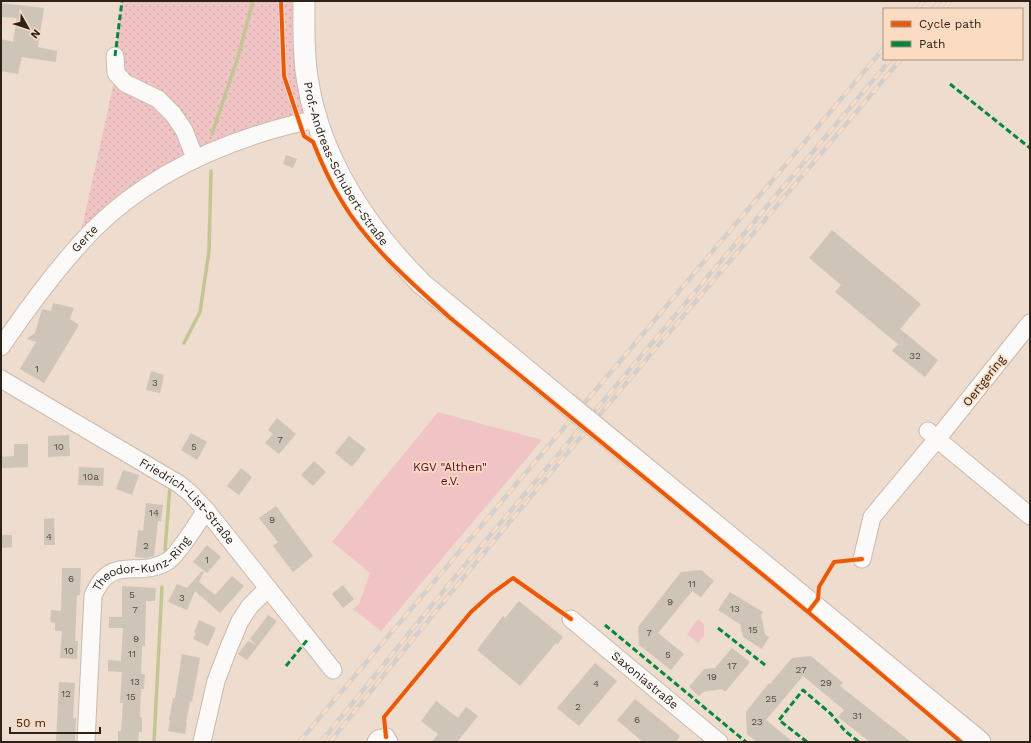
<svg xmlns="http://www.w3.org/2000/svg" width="1031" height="743" font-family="'Work Sans',sans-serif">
<defs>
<pattern id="grass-dots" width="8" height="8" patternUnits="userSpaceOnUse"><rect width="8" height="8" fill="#f0c4c5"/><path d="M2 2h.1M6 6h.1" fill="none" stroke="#cea8a8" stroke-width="1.8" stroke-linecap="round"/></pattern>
</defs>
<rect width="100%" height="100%" fill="#eedcce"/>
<path fill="url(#grass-dots)" d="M122 1H304L317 119 195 158 78 246 116 73 115 56Z"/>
<g fill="#f0c4c5">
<path d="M438 412 542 440 381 631 353 609 359 604 370 573 332 542Z"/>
<path d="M698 619 704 624V636L698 643 687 634Z"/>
</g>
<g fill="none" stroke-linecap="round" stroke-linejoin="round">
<g stroke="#c2c692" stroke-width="3.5">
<path d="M212 134 238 57 253 1"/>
<path d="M184 343 200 312 209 251 211 171"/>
<path d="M165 550 170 486"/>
<path d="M154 742 162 587"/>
</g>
</g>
<g fill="#cec4b7">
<path d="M1 3 44 8 38 47 57 51 56 62 22 57 18 74 1 71V39L13 42 17 18 1 17Z"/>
<path d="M286 155 297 159 293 168 283 164Z"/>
<path d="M832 230 921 304 900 329 938 360 925 377 892 351 898 344 835 292 841 285 809 258Z"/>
<path d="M53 303 74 308 70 319 79 325 44 383 20 369 36 342 27 339 35 333 42 309 51 311Z"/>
<path d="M151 371 164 375 160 393 146 390Z"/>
<path d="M277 418 296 434 279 454 265 443 273 434 268 430Z"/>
<path d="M191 433 207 442 197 460 181 450Z"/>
<path d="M69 435 70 456 48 457V436Z"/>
<path d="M349 436 366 449 352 467 335 453Z"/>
<path d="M14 444H28V467L1 468V457L14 456Z"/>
<path d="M314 461 326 472 313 486 301 475Z"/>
<path d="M79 467 104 468 103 486 78 485Z"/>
<path d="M241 468 252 477 239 495 227 486Z"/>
<path d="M123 470 139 475 132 495 116 489Z"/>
<path d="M146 503 163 505 161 521H158L154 556 146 558 135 557 138 530 143 531Z"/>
<path d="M276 506 313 556 293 572 273 546 278 542 259 518Z"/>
<path d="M54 518 55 545H44V519Z"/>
<path d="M1 535H12V547L1 548Z"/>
<path d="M207 545 221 557 207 573 193 562Z"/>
<path d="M62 568H81L80 595H77L75 641H78L77 659 60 658 62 631H55V623L50 622 51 610 61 611Z"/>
<path d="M701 570 714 581 701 597 692 591 658 633 684 654 671 670 639 645 638 627 681 572Z"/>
<path d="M202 571 204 572 199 582 215 595 232 576 244 586 220 613 195 591 187 610 168 602 177 584 187 588Z"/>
<path d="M343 585 354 599 343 608 332 594Z"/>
<path d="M122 586 156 588 155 601H146L145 646H142L141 674H145L144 689H141L140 717H142V732H139L138 742H118V731H121L123 703H120L122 672 108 671V660L121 661 123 628H109V617H122Z"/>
<path d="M730 592 763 612 761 615 765 634 769 637 762 649 743 637 740 624 718 610Z"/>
<path d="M519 601 563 637 557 645 556 643 520 686 477 650 503 616 505 618Z"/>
<path d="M268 615 277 621 247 660 238 654 248 641 257 645 250 639Z"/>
<path d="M199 620 216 628 208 646 193 639 196 633 194 632Z"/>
<path d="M732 648 750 662 725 692 722 689 703 692 699 696 689 687 704 669 715 668Z"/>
<path d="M182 654 200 658 192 702 190 701 186 723H187L185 734 168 731 170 720H169L173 698H175Z"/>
<path d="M811 656 843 683 840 686 911 742H870L838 717 844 710 803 676 766 720 793 742H757L747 734 746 712 769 683 770 684 792 658Z"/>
<path d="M595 663 617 681 579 726 557 708Z"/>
<path d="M59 682 75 683 73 718H76L75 742H56Z"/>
<path d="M635 699 680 736 676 742H643L617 720Z"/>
<path d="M436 701 458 718 466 707 478 716 457 742H432L438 734 421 721Z"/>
</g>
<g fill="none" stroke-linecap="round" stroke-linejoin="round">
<g stroke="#c9bbb0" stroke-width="19">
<g id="minor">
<path d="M115 56 116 73 125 83 158 99 173 114 184 130 195 158"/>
<path d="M1030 323 937 439 1030 516"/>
<path id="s1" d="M1 347C29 306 58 266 93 230 139 184 196 154 259 134 278 128 297 123 317 119"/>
<path id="s2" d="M1 379 179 484 190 493 206 510 333 670"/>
<path d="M862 559 872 517 937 439 928 431"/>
<path id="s3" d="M571 619 719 742"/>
<path id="s4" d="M86 742 93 596C111 552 138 580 168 561 177 555 199 521 206 510"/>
<path d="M202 742 216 681 229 647 240 621 250 606 268 588"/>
<path d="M376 742 378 739 386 737 389 742"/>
</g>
</g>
<g stroke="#c9bbb0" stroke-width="23">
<g id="major">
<path id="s5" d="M304 1C304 26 303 52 307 77 319 158 365 227 422 284L565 402"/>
<path d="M604 434 980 742"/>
</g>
</g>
<use href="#minor" stroke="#fcfaf8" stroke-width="17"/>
<use href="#major" stroke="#fcfaf8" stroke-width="21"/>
<g stroke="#d4cfcb" stroke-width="4.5">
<g id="rail">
<path d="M917 9 924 1"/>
<path d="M933 9 940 1"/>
<path d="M944 9 950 1"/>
<path d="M299 742 884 48"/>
<path d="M321 742 445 589 891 59"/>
<path d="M330 742C515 510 710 286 901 59"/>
</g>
</g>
<use href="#rail" stroke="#fbdbc1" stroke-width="3" stroke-dasharray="9" stroke-linecap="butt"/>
<g stroke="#c9bbb0" stroke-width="23" stroke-linecap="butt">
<path id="major-bridge" d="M565 402 604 434"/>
</g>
<use href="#major-bridge" stroke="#fcfaf8" stroke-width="21"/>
<g stroke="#00873e" stroke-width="3" stroke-dasharray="6 3" stroke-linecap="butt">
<path d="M115 56 122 1"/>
<path d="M950 84 1030 148"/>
<path d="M605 625 746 742"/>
<path d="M718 628 765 665"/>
<path d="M286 666 308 639"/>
<path d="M807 742 779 720 803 690 831 714 845 731 859 742"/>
</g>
<g stroke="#fbdbc1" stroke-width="6">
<g id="cycleway">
<path d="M281 1 284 76 304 136 313 142C321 162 330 182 341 200 368 246 410 281 449 317L808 612 961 742"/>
<path d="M808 612 818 599 819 587 834 562 862 559"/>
<path d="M386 737 384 717 471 612 491 594 513 578 571 619"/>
</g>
</g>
<use href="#cycleway" stroke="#e8590c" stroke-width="4"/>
</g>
<g text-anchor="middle" stroke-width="3.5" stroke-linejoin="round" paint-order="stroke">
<g font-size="10" fill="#554a40">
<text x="915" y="359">32</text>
<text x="37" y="372">1</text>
<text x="155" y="386">3</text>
<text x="280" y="443">7</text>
<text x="59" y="450">10</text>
<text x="194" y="450">5</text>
<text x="91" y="480">10a</text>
<text x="154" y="516">14</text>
<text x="272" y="523">9</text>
<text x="49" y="540">4</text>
<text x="146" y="549">2</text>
<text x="207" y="563">1</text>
<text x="71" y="582">6</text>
<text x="692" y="587">11</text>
<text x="132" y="598">5</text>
<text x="182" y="601">3</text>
<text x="670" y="605">9</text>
<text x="735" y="612">13</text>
<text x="135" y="613">7</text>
<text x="753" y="633">15</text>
<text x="649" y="636">7</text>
<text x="136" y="642">9</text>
<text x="69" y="654">10</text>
<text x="132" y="657">11</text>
<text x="668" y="658">5</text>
<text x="732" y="669">17</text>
<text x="801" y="673">27</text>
<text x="712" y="680">19</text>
<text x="135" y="685">13</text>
<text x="826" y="686">29</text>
<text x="596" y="687">4</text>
<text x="66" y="697">12</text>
<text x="131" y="700">15</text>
<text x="771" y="702">25</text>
<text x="578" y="710">2</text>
<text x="857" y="719">31</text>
<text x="637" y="723">6</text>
<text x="757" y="725">23</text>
</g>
<g font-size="12" fill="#2d2118" stroke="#fbdbc1">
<text dy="4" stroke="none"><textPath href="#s5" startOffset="172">Prof.-Andreas-Schubert-Straße</textPath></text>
<text dy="4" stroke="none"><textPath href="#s1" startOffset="137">Gerte</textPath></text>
<text transform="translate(984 381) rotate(-52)" y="4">Oertgering</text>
<text dy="4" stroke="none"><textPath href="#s2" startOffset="224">Friedrich-List-Straße</textPath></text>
<text dy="4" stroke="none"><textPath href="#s4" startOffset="209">Theodor-Kunz-Ring</textPath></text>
<text dy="4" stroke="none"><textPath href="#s3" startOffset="96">Saxoniastraße</textPath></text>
</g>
<g font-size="12" fill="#5f0629" stroke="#fbdbc1">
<text x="450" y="471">KGV "Althen"<tspan x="450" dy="14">e.V.</tspan></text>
</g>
</g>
<rect width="1031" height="743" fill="none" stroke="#2d2118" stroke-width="4"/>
<rect x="883" y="8" width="140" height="52" fill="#fbdbc1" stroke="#a9917d"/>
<rect x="891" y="21" width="20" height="6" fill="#e8590c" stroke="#a9917d"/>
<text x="919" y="28" font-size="12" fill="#2d2118">Cycle path</text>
<rect x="891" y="41" width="20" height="6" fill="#00873e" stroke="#a9917d"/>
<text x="919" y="48" font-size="12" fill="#2d2118">Path</text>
<g transform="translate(28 28) rotate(129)" stroke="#fbdbc1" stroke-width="3" paint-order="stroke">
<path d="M0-3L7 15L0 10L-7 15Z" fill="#2d2118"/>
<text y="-6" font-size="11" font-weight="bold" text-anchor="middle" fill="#2d2118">N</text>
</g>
<path d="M10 727v6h90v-6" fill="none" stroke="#2d2118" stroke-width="2"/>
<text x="16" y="727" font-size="12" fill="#2d2118" stroke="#fbdbc1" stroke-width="3" paint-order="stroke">50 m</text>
</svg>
